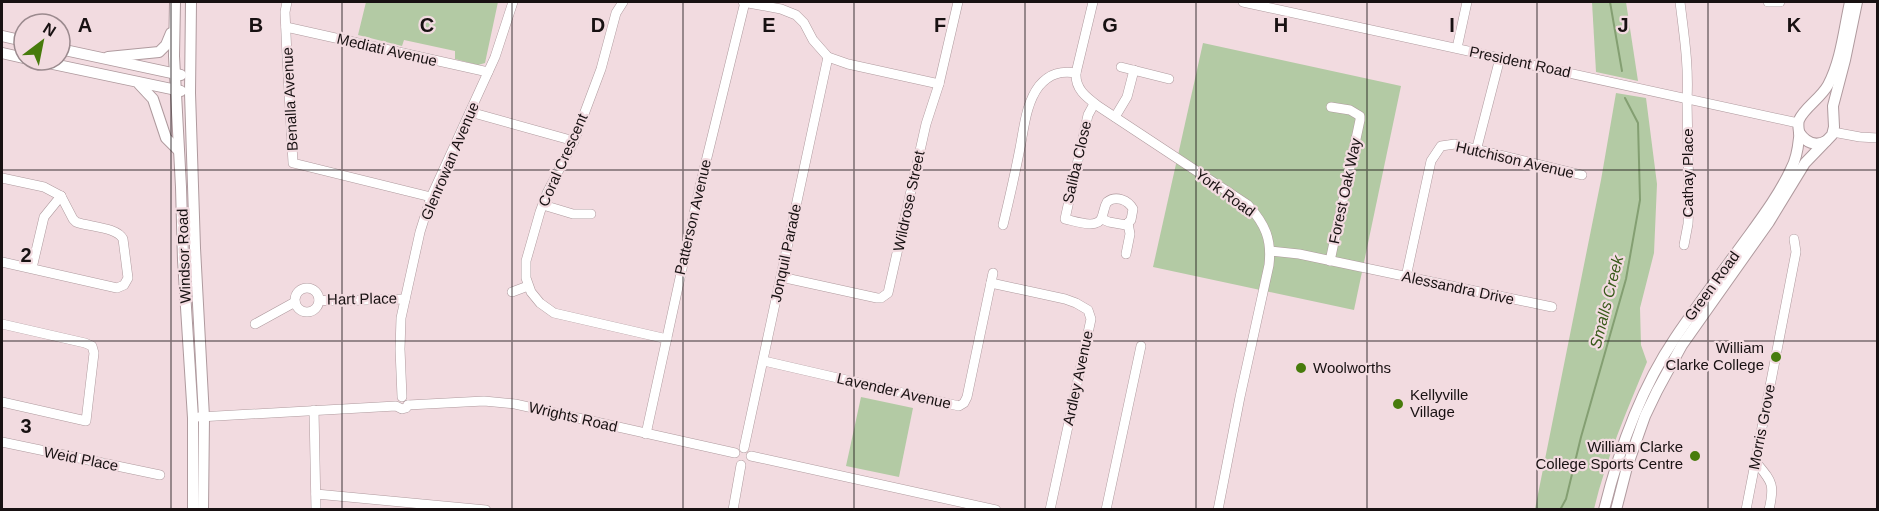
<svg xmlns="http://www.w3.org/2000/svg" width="1879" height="511" font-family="Arial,sans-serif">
<rect width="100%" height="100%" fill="#f2dbe0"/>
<g fill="#b3caa4">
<path d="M366 2H498L485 63 478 65 455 59V51L404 40 402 46 358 35Z"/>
<path d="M1592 2H1626L1638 81 1596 72Z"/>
<path d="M1203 43 1401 86 1354 310 1153 267Z"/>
<path d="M1616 93 1646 98 1657 184 1654 253 1640 308 1641 345 1647 362C1627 410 1606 459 1594 509H1535L1601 180Z"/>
<path d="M861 397 913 408 899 477 846 466Z"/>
</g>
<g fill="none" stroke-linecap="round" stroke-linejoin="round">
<g stroke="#849f72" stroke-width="2">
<path d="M1610 2 1622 71"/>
<path d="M1560 510 1566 499 1581 437 1626 279 1640 200 1638 123 1625 98"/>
</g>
<g stroke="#af9a9e" stroke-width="10">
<g id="minor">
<path d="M287 2 285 12 287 56 293 163 431 197"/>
<path d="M623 2 616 13 601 69 574 141 547 193 540 212 526 261V278L531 292 540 303 554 313 667 339"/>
<path d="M743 2 781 9 796 15 804 23 813 40 828 57 848 64 939 84"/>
<path d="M1093 2 1076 73C1075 89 1086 97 1098 106L1248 205C1265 224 1272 239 1269 265L1240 397 1218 510"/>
<path d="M1243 2 1798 123"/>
<path d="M1680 2C1684 35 1689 66 1687 100L1689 203 1688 224 1684 245"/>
<path d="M1768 2H1780"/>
<path d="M286 27 488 72"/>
<path d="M1457 48 1467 2"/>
<path d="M1121 67 1169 79"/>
<path d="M1094 104 1088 115 1065 219C1075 221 1098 230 1102 217 1104 212 1104 207 1107 202 1116 195 1128 200 1133 209L1131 220 1126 225 1109 222 1102 219"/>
<path d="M470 112 574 141"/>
<path d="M1115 117 1127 97 1134 70"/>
<path d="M1833 132 1860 137 1878 138"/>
<path d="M1476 151 1500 58"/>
<path d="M2 178 44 187 61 196"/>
<path d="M543 205 573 214H591"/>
<path d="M1003 225C1009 200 1015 174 1020 148 1024 128 1026 103 1039 86 1050 73 1061 71 1076 73"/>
<path d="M1270 251 1299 254 1552 307"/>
<path d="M1126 254 1130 234 1128 223"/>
<path d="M1330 261 1360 120V116L1350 110 1331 107"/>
<path d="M2 262 117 288 124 285 128 278 123 239C117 227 89 227 76 222L73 219 61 196"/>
<path d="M32 268 44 217 61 196"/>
<path d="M781 277 877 298H881L888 293 926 124 939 84 958 2"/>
<path d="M1406 277 1431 161 1441 146 1455 144 1582 175"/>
<path d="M991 283 1065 299 1076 303 1088 310 1091 319 1050 510"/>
<circle cx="307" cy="300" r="12"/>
<path d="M512 292 528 286"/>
<path d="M319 300 330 301 405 299"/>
<path d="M2 324 85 343 92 346 94 353 86 421 2 402"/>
<path d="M255 324 295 302"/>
<path d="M764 361 959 406 964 403 967 397 993 273"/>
<path d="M402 397 400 349 401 318 420 232 431 197 495 57 513 2"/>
<path d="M408 405 484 401 515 404 735 453"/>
<path d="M314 410 316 510"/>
<path d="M199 417 396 406 402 409 406 408 408 405"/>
<path d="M646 434 700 186 745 2"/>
<path d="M2 442 160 475"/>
<path d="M744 448 828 57"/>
<path d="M751 456 996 510"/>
<path d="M1755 461C1772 482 1775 483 1769 510"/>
<path d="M316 494 486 510"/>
<path d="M733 510 741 465"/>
<path d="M1106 510 1141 346"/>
<path d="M1746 510 1796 252 1794 239"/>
</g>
</g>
<g stroke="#af9a9e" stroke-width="12">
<g id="major">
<path d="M175 2 174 56 181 187 183 260 193 418V510"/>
<path d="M191 2 190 93 195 248 204 417 203 510"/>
<path d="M2 36 24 41"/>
<path d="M60 49 181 75"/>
<path d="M2 53 24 58"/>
<path d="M108 57 159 52 166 45 171 33"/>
<path d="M34 60 181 91"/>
<path d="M139 84 153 99 166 138 179 151"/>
<path d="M1799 132C1806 143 1815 147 1826 141"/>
<path d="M1604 510C1619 449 1640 390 1675 338 1698 304 1723 271 1747 238 1763 216 1780 193 1791 169 1796 160 1798 148 1799 138 1800 132 1797 126 1799 120 1804 108 1821 98 1828 85 1841 61 1844 29 1850 2"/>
<path d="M1616 510 1627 467 1645 416 1657 391 1682 345 1769 222 1805 163 1832 135 1834 127 1833 106 1845 60 1857 2"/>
</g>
</g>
<use href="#minor" stroke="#fff" stroke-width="9"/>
<use href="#major" stroke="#fff" stroke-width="10"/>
</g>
<path fill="none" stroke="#181112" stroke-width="1.5" stroke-opacity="0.55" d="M171 2V510M342 2V510M512 2V510M683 2V510M854 2V510M1025 2V510M1196 2V510M1367 2V510M1537 2V510M1708 2V510M2 170H1878M2 341H1878"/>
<g fill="#477b0c" stroke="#f2dbe0" stroke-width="2">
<circle cx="1776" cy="357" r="6"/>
<circle cx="1301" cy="368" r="6"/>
<circle cx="1398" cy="404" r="6"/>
<circle cx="1695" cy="456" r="6"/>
</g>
<g text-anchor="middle" stroke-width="4.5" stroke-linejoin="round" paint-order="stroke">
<g font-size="15" fill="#181112" stroke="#f2dbe0">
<text transform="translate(387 50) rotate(13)" y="5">Mediati Avenue</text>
<text transform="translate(1520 62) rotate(12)" y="5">President Road</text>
<text transform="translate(290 99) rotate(-93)" y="5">Benalla Avenue</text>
<text transform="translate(563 160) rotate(-66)" y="5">Coral Crescent</text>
<text transform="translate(1515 160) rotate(13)" y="5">Hutchison Avenue</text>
<text transform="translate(450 161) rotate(-67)" y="5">Glenrowan Avenue</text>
<text transform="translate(1077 162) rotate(-77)" y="5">Saliba Close</text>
<text transform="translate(1688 173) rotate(-90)" y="5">Cathay Place</text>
<text transform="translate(1345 191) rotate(-78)" y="5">Forest Oak Way</text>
<text transform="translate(1225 193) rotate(36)" y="5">York Road</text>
<text transform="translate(909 201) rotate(-78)" y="5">Wildrose Street</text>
<text transform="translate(693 217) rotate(-77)" y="5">Patterson Avenue</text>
<text transform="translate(786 253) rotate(-78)" y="5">Jonquil Parade</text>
<text transform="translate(184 256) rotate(-92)" y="5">Windsor Road</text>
<text transform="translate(1712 286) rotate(-54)" y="5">Green Road</text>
<text transform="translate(1458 288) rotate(12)" y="5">Alessandra Drive</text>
<text transform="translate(362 299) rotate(-1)" y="5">Hart Place</text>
<text transform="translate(1078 378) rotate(-78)" y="5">Ardley Avenue</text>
<text transform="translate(894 391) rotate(13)" y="5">Lavender Avenue</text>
<text transform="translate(573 417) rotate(13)" y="5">Wrights Road</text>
<text transform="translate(1762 427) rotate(-79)" y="5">Morris Grove</text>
<text transform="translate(81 459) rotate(11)" y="5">Weid Place</text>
</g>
<g font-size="15" fill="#181112" stroke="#f2dbe0" text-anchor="end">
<text x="1764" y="353">William<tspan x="1764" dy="17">Clarke College</tspan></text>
<text x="1313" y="373" text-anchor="start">Woolworths</text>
<text x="1410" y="400" text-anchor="start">Kellyville<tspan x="1410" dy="17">Village</tspan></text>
<text x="1683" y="452">William Clarke<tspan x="1683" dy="17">College Sports Centre</tspan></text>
</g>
<g font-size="16" font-style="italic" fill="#375918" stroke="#f2dbe0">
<text transform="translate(1606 302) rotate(-76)" y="6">Smalls Creek</text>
</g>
</g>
<g font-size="20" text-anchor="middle" font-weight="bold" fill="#181112" stroke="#f2dbe0" stroke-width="4.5" stroke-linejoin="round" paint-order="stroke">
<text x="85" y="32">A</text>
<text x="256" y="32">B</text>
<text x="427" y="32">C</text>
<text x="598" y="32">D</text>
<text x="769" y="32">E</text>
<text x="940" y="32">F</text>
<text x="1110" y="32">G</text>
<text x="1281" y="32">H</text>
<text x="1452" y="32">I</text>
<text x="1623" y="32">J</text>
<text x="1794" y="32">K</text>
<text x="26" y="262">2</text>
<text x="26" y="433">3</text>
</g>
<rect width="1879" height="511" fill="none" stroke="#181112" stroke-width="6"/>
<g transform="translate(42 42) rotate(32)"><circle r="28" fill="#f2dbe0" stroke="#9b8a8e" stroke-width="1.5"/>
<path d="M0-4.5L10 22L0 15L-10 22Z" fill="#477b0c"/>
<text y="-9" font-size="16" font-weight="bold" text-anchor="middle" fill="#181112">N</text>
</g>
</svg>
